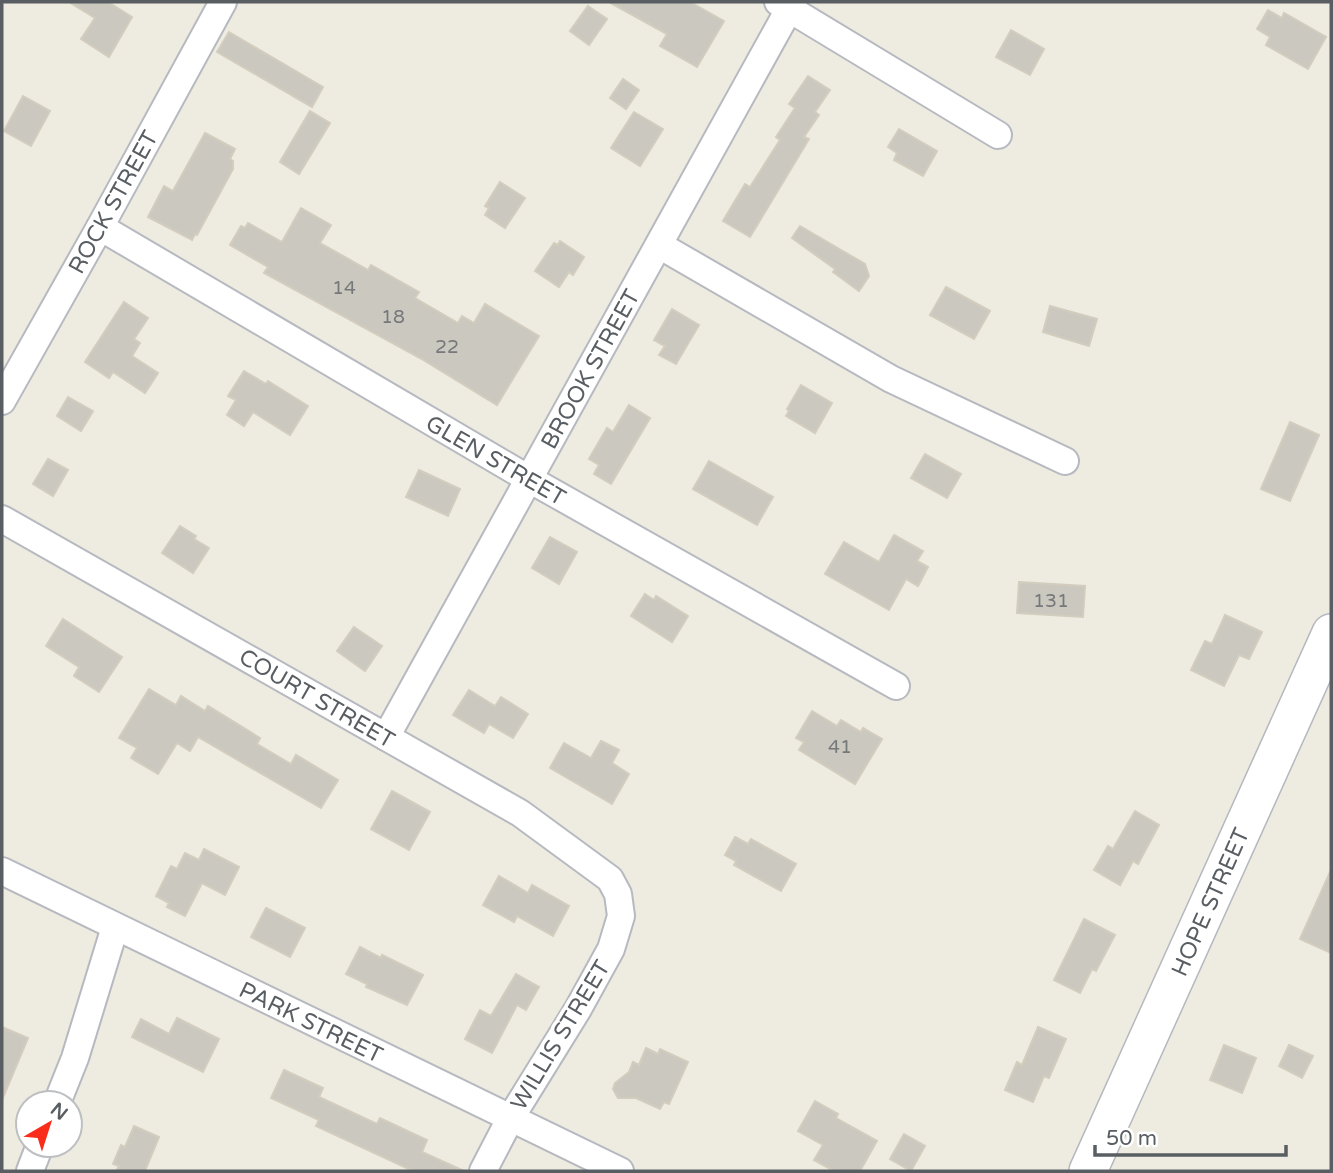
<svg xmlns="http://www.w3.org/2000/svg" width="1333" height="1173" font-family="'Varela Round',sans-serif">
<rect width="100%" height="100%" fill="#eeebe1"/>
<g fill="#cbc8c0" stroke="#d3cdbe" stroke-width="2">
<path d="M69 2H108L132 17 109 57 81 39 95 18Z"/>
<path d="M609 2H690L724 21 697 67 660 46 667 34Z"/>
<path d="M588 6 607 19 589 45 570 31Z"/>
<path d="M1268 10 1282 18 1284 13 1326 37 1308 69 1266 45 1270 37 1257 29Z"/>
<path d="M1011 30 1044 49 1030 75 996 57Z"/>
<path d="M229 32 323 87 312 107 217 52Z"/>
<path d="M808 76 830 90 815 112 819 115 804 137 809 139 750 237 723 221 745 184 750 187 780 140 776 137 795 108 789 104Z"/>
<path d="M623 79 639 90 626 109 610 98Z"/>
<path d="M23 96 50 111 31 146 4 131Z"/>
<path d="M310 111 330 123 299 174 280 162Z"/>
<path d="M634 112 663 129 640 166 611 148Z"/>
<path d="M899 129 937 151 923 176 894 160 897 153 888 147Z"/>
<path d="M205 133 235 149 230 159 233 161V169L197 235 195 234 192 240 148 217 164 186 173 191Z"/>
<path d="M500 182 525 198 505 228 485 215 489 208 485 206Z"/>
<path d="M301 208 331 225 320 243 368 270 371 265 419 292 415 298 458 323 462 316 474 323 485 304 539 336 497 405 420 358 264 273 268 267 230 245 241 226 245 228 248 223 282 242Z"/>
<path d="M800 226 865 264 869 276 859 291 833 272 835 269 792 238Z"/>
<path d="M560 241 584 257 573 275 569 272 559 287 535 271 554 243 558 245Z"/>
<path d="M946 287 990 311 974 339 930 315Z"/>
<path d="M124 302 148 318 134 339 140 343 132 356 158 373 145 393 113 372 109 378 85 362Z"/>
<path d="M1050 306 1097 319 1089 346 1043 332Z"/>
<path d="M672 309 699 325 676 364 659 355 665 346 654 340Z"/>
<path d="M244 371 266 384 268 381 308 406 290 435 253 412 244 426 227 415 236 400 228 396Z"/>
<path d="M801 385 832 403 815 433 786 416 789 411 787 409Z"/>
<path d="M68 397 93 411 81 431 57 416Z"/>
<path d="M629 405 650 418 611 484 594 474 599 465 589 459 607 428 613 432Z"/>
<path d="M1290 422 1319 435 1290 501 1261 489Z"/>
<path d="M925 454 961 474 947 498 911 478Z"/>
<path d="M48 459 68 470 53 496 33 484Z"/>
<path d="M709 461 773 497 757 525 693 489Z"/>
<path d="M419 470 460 489 448 516 406 497Z"/>
<path d="M180 526 196 536 194 539 209 548 193 573 162 553Z"/>
<path d="M894 535 923 551 917 561 928 567 918 586 906 579 889 610 825 574 844 542 879 562Z"/>
<path d="M550 537 577 552 559 584 532 568Z"/>
<path d="M1019 582 1085 586 1083 617 1017 613Z"/>
<path d="M645 594 654 600 656 596 688 616 672 642 631 616Z"/>
<path d="M1225 615 1262 632 1249 659 1239 655 1224 686 1191 670 1205 641 1212 644Z"/>
<path d="M63 619 122 657 99 692 74 676 79 667 46 646Z"/>
<path d="M354 627 382 646 365 671 337 651Z"/>
<path d="M149 689 176 705 181 696 205 711 208 706 260 738 257 744 291 764 296 755 338 780 321 808 198 737 190 751 177 743 158 774 131 758 137 748 119 738Z"/>
<path d="M469 690 495 706 501 697 528 714 513 738 489 724 484 733 453 715Z"/>
<path d="M812 711 837 726 841 720 861 732 863 728 882 739 855 784 799 750 804 742 796 738Z"/>
<path d="M601 741 619 750 612 763 629 774 612 804 550 768 564 743 591 758Z"/>
<path d="M392 791 430 812 409 850 371 829Z"/>
<path d="M1135 811 1159 825 1138 864 1133 861 1120 885 1094 870 1108 846 1113 849Z"/>
<path d="M735 837 748 844 751 839 796 864 781 891 734 865 736 861 725 855Z"/>
<path d="M204 849 239 867 225 895 202 883 185 916 167 907 169 903 156 896 171 866 177 869 185 853 199 860Z"/>
<path d="M1331 870V953L1300 939Z"/>
<path d="M499 876 528 893 532 885 569 906 553 936 517 916 514 922 483 905Z"/>
<path d="M266 908 305 928 290 957 251 937Z"/>
<path d="M1084 919 1115 935 1096 971 1092 969 1080 993 1054 980Z"/>
<path d="M360 947 381 958 382 955 423 975 407 1005 366 987 367 984 346 974Z"/>
<path d="M516 974 539 987 526 1010 517 1005 492 1053 465 1039 480 1010 491 1016Z"/>
<path d="M177 1018 219 1039 203 1072 132 1037 141 1019 169 1034Z"/>
<path d="M2 1027 28 1038 2 1100Z"/>
<path d="M1038 1027 1066 1039 1049 1078 1044 1076 1033 1102 1005 1090 1017 1062 1022 1065Z"/>
<path d="M1224 1045 1256 1058 1242 1093 1210 1080Z"/>
<path d="M1289 1045 1313 1056 1302 1078 1279 1066Z"/>
<path d="M646 1048 658 1054 660 1049 688 1062 669 1104 664 1102 660 1109 636 1098H618L613 1089 615 1083 629 1072 633 1062 639 1065Z"/>
<path d="M284 1070 323 1088 319 1097 377 1124 380 1118 427 1140 422 1152 464 1171H413L316 1126 319 1120 271 1098Z"/>
<path d="M815 1101 838 1114 836 1118 877 1141 860 1171H834L814 1160 823 1145 798 1131Z"/>
<path d="M134 1126 159 1137 145 1171H116L119 1166 113 1164 121 1145 125 1147Z"/>
<path d="M904 1134 925 1146 911 1171 890 1159Z"/>
</g>
<g fill="none" stroke-linecap="round" stroke-linejoin="round">
<g stroke="#b6b9bf" stroke-width="30">
<g id="minor">
<path d="M778 2 998 135"/>
<path d="M100 227 529 479 896 686"/>
<path d="M659 245 891 379 1065 461"/>
<path d="M2 401 100 227 223 2"/>
<path d="M2 519 520 813 610 879 618 894 621 916 611 949 578 1009 510 1119 483 1171"/>
<path d="M386 737 793 2"/>
<path d="M2 871 620 1171"/>
<path d="M57 1103 75 1058 115 927"/>
<path d="M30 1171 40 1145"/>
</g>
</g>
<g stroke="#b5b9bf" stroke-width="40">
<path id="secondary" d="M1088 1171 1331 633"/>
</g>
<use href="#minor" stroke="#fff" stroke-width="26"/>
<use href="#secondary" stroke="#fff" stroke-width="37"/>
</g>
<g text-anchor="middle" stroke-width="7" stroke-linejoin="round" paint-order="stroke">
<g font-size="19" fill="#76787a">
<text x="344" y="294">14</text>
<text x="393" y="323">18</text>
<text x="447" y="353">22</text>
<text x="1051" y="607">131</text>
<text x="840" y="753">41</text>
</g>
<g font-size="23" fill="#595e63" stroke="#fff">
<text transform="translate(113 202) rotate(-61)" y="8">ROCK STREET</text>
<text transform="translate(590 369) rotate(-61)" y="8">BROOK STREET</text>
<text transform="translate(496 460) rotate(30)" y="8">GLEN STREET</text>
<text transform="translate(317 698) rotate(30)" y="8">COURT STREET</text>
<text transform="translate(1210 902) rotate(-66)" y="8">HOPE STREET</text>
<text transform="translate(311 1022) rotate(26)" y="8">PARK STREET</text>
<text transform="translate(560 1035) rotate(-59)" y="8">WILLIS STREET</text>
</g>
</g>
<rect width="1333" height="1173" fill="none" stroke="#595e63" stroke-width="7"/>
<g transform="translate(49 1124) rotate(39)"><circle r="33" fill="#ffffff" stroke="#bdbfc1" stroke-width="2"/>
<path d="M0-5L12 26L0 18L-12 26Z" fill="#fa2c1b"/>
<text y="-10" font-size="19" font-weight="bold" text-anchor="middle" fill="#595e63">N</text>
</g>
<path d="M1095 1145v10h191v-10" fill="none" stroke="#595e63" stroke-width="3.5"/>
<text x="1106" y="1145" font-size="21" fill="#595e63" stroke="#ffffff" stroke-width="5" paint-order="stroke">50 m</text>
</svg>
